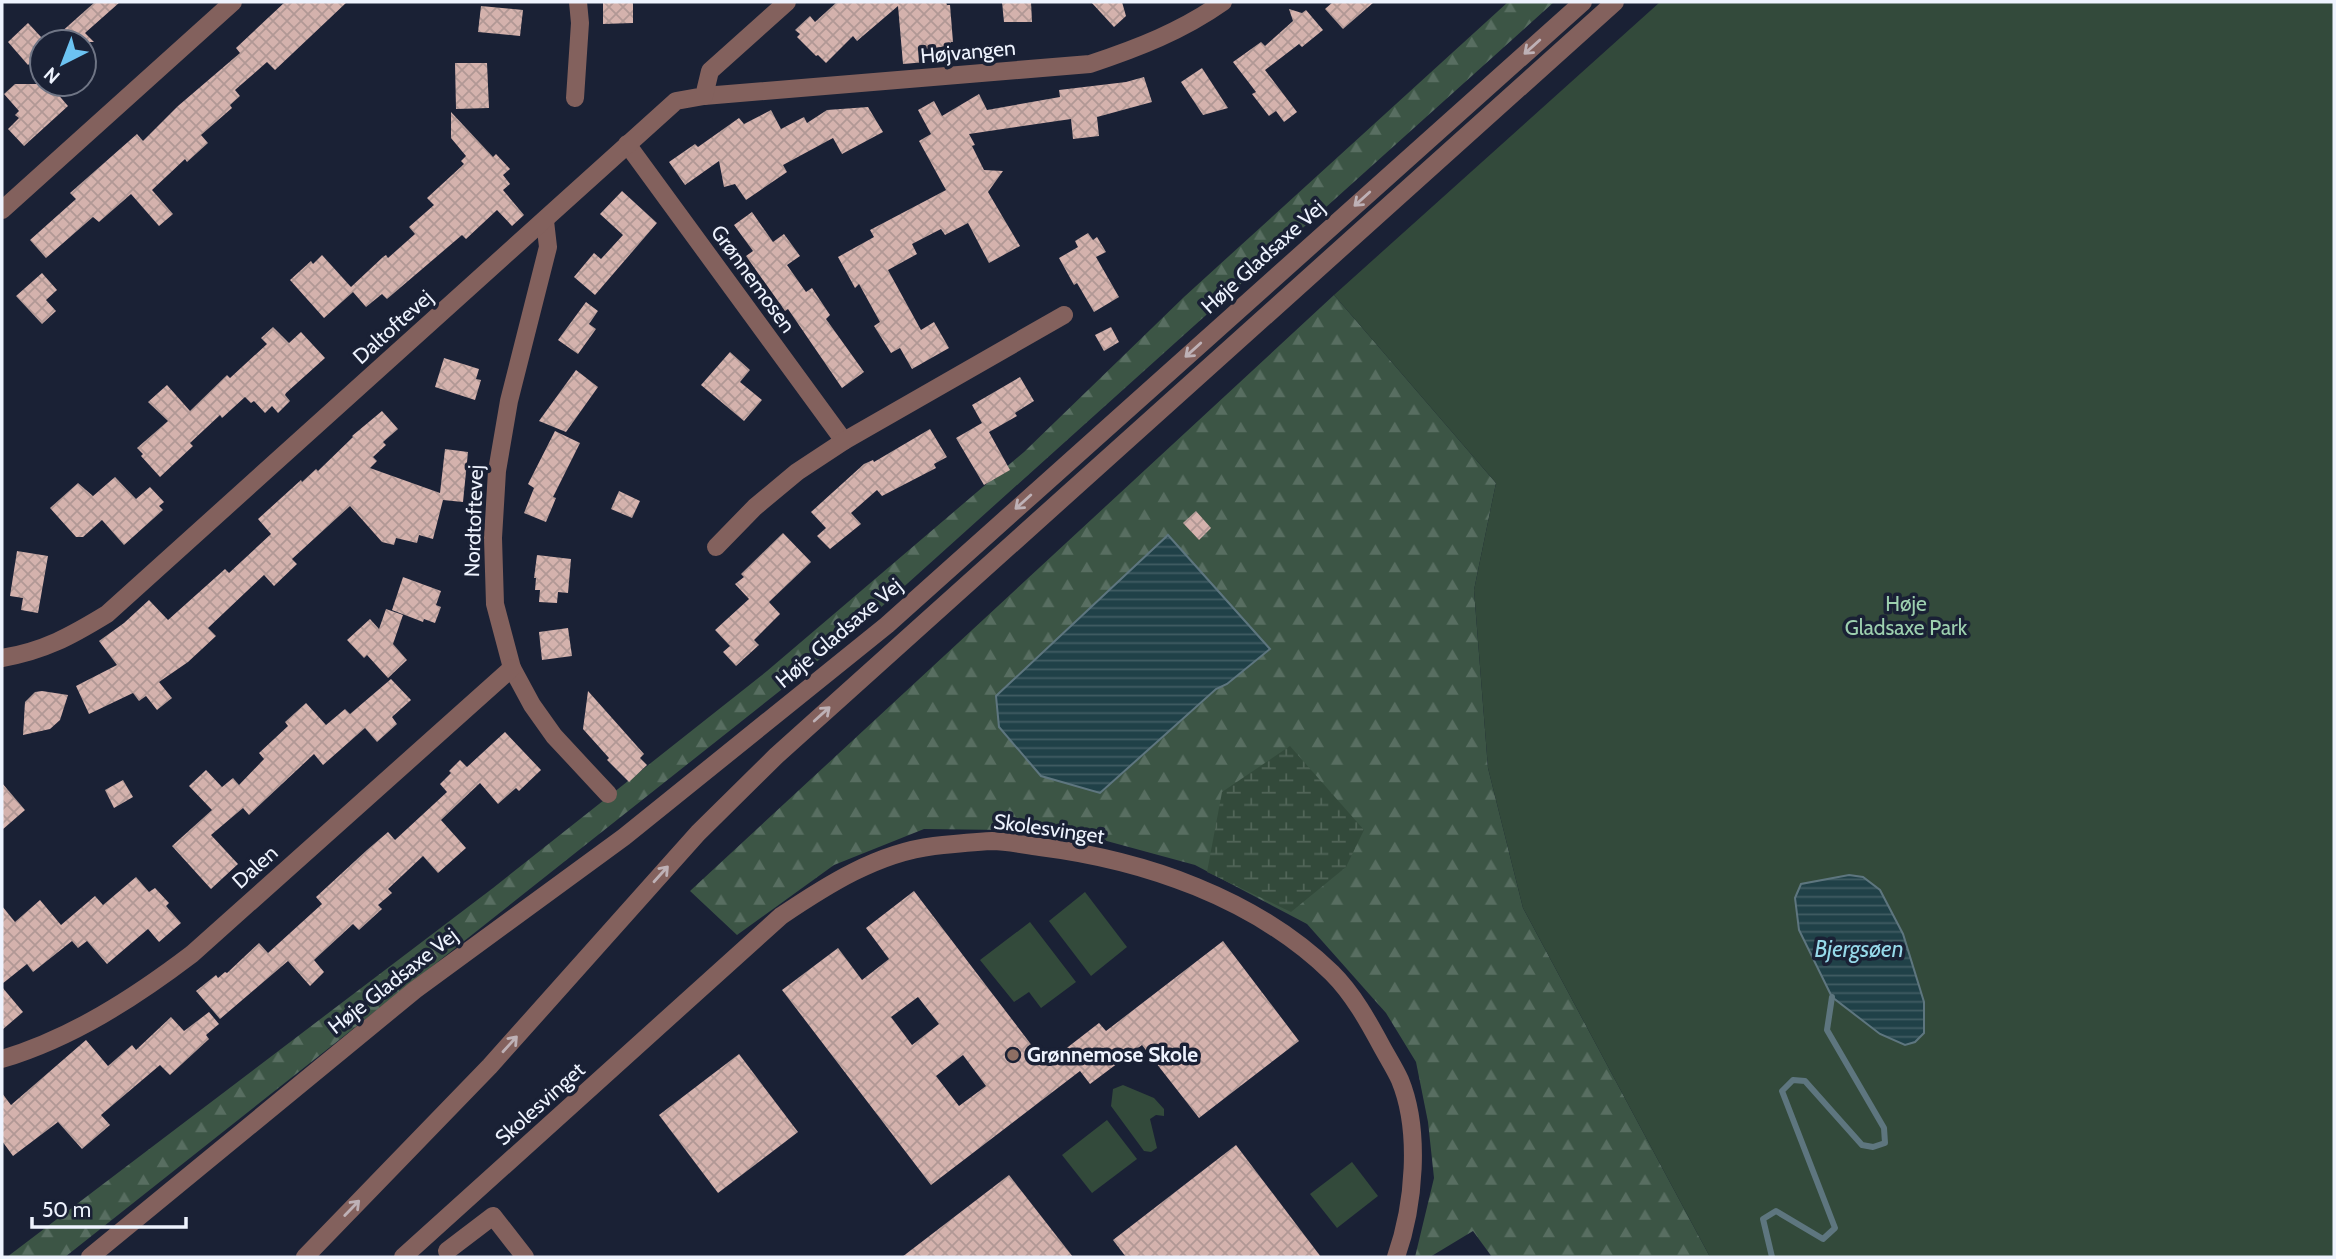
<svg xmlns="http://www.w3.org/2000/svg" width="2336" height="1259" font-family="Cabin,sans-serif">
<defs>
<pattern id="forest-firs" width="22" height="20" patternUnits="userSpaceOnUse" patternTransform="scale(1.75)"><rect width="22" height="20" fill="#3c5545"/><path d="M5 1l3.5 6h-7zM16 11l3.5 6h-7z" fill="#586e61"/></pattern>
<pattern id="wetland-marsh" width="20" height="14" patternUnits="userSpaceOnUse" patternTransform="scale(1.75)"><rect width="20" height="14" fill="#334a3b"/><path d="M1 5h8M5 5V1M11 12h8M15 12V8" fill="none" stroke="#516558"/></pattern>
<pattern id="water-rules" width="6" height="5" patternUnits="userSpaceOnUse" patternTransform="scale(1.75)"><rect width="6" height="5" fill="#204148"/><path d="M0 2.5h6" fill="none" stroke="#415d63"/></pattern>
<pattern id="building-cross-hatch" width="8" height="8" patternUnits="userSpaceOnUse" patternTransform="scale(1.75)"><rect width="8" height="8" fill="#d4b2ad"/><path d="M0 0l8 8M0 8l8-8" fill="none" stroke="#b19895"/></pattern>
</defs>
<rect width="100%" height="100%" fill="#1a2135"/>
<g fill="url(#forest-firs)">
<path d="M1508 2H1554L848 637 65 1257H7L493 888 767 671 1024 452 1184 297Z"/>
<path d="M1334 295 1496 483 1474 590 1488 768 1523 908 1710 1257H1492L1473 1231 1430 1257H1415L1434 1178 1428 1122 1416 1062 1386 1013 1307 924 1195 865 1103 840 1006 830 924 829 834 865 737 935 690 891Z"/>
</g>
<path fill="url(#wetland-marsh)" d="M1290 746 1364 830 1346 867 1291 912 1207 872 1222 792Z"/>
<g fill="#334a3b">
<path d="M1660 2H2334V1257H1710L1523 908 1488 768 1474 590 1496 483 1334 295Z"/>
<path d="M1085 892 1127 947 1091 976 1049 921Z"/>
<path d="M1030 922 1076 982 1041 1008 1029 992 1014 1002 980 960Z"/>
<path d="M1123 1085 1154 1098 1164 1109V1116L1156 1115 1150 1119 1157 1148 1151 1152 1144 1151 1111 1106 1113 1089Z"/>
<path d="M1107 1120 1137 1159 1092 1193 1062 1155Z"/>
<path d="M1352 1162 1378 1196 1337 1228 1310 1194Z"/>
</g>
<g fill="url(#water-rules)" stroke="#5e767f" stroke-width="2">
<path d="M1168 535 1270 649 1227 684 1216 689 1100 793 1041 776 999 727 996 696Z"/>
<path d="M1849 875 1863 877 1880 890 1903 934 1924 1002V1033L1915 1042 1905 1045 1880 1034 1832 997 1799 930 1795 898 1801 884Z"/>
</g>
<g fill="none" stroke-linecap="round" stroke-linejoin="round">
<path stroke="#5e767f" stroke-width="6" d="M1772 1257 1763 1219 1776 1211 1823 1239 1835 1228 1782 1091 1793 1080 1805 1081 1862 1145 1873 1147 1885 1143 1884 1128 1827 1030 1832 997"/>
</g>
<g fill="url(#building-cross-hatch)" fill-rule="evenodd">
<path d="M95 2H120L85 33 94 42H50Z"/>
<path d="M285 2H347L275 70 267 62 235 90 240 96 230 105 232 108 201 135 208 143 187 162 185 159 152 190 173 214 159 226 131 194 99 222 93 217 46 258 30 240 76 199 70 193 137 134 143 141 178 106 240 53 236 48Z"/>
<path d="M603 2H633V23L603 24Z"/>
<path d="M837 2H946L947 5H950L953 42H951V46L924 49 926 62 903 64 898 6 857 41 853 36 826 63 818 55 816 56 797 37 800 34 795 30 810 16 815 22Z"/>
<path d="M1002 2H1031L1032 22H1004Z"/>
<path d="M1091 2H1122L1126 16 1114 27Z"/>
<path d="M1333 2H1374L1343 29 1325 9Z"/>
<path d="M481 6 523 10 520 36 478 32Z"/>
<path d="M1289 9 1302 13 1306 10 1323 30 1302 47 1299 44 1265 70 1297 112 1284 122 1276 111 1269 116 1252 94 1256 92 1233 62 1261 42 1265 46 1293 21Z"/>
<path d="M28 23 42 38V52L28 65 8 42Z"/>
<path d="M455 63H487L489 108 456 109Z"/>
<path d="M1202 68 1228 108 1203 115 1181 82Z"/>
<path d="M1144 77 1152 102 1097 117 1099 136 1073 139 1071 119 969 134 975 145 972 146 984 170 1003 171 988 192 1020 246 989 263 968 223 945 235 941 229 912 244 917 254 888 270 921 330 934 322 949 348 912 369 900 348 891 353 874 326 880 322 859 284 855 288 838 257 874 237 870 230 946 190 919 141 931 134 918 110 934 101 942 116 979 94 987 110 1060 97 1059 90 1126 82Z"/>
<path d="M15 84H49L68 106 24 146 8 129 19 118 15 115 19 111 4 94Z"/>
<path d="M868 107 883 132 842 154 833 138 783 165 787 172 746 200 735 184 724 187 719 161 685 185 669 162 695 144 698 147 739 118 744 124 771 110 781 129 804 117 807 123 827 110Z"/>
<path d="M451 112 493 157 496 154 510 169 503 175 510 184 503 190 524 215 512 226 497 210 466 239 462 235 387 299 382 294 366 307 353 292 324 318 290 280 311 261 313 264 322 255 351 287 383 257 386 255 388 258 415 234 409 227 434 205 427 198 464 164 461 161 466 156 451 138Z"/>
<path d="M622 191 657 223 595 295 574 277 594 253 601 259 623 235 600 214Z"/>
<path d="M752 212 773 242 784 234 800 256 787 265 806 292 812 288 830 315 826 319 864 372 842 388 788 309 785 311 746 256 753 251 734 225Z"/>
<path d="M1088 233 1093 240 1097 237 1106 252 1096 257 1119 297 1094 312 1077 283 1074 285 1059 258 1078 247 1075 241Z"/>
<path d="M42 273 57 290 46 300 56 311 42 324 16 296Z"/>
<path d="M586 302 598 311 589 324 596 329 578 354 558 340Z"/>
<path d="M273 327 289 343 301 332 325 358 286 393 285 395 290 401 278 413 272 406 265 413 254 401 251 403 245 397 222 418 220 415 190 443 193 446 160 477 141 456 143 454 137 448 168 421 148 402 167 385 190 411 227 375 230 378 267 344 261 338Z"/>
<path d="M1111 327 1119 342 1104 351 1095 335Z"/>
<path d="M730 352 750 370 740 382 762 400 744 421 701 385Z"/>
<path d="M444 358 479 369 476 379 481 380 475 400 435 387Z"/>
<path d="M576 370 598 387 566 432 539 421Z"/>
<path d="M1020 377 1034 401 1015 413 1017 416 989 432 1010 470 984 485 956 438 982 423 972 405Z"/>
<path d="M382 411 398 429 383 442 386 445 373 457 377 461 370 468 440 493 445 449 468 452 463 502 443 500 433 539 419 535 417 543 396 538 394 545 382 542 350 506 292 559 297 564 274 586 264 575 208 628 216 636 188 662 159 682 172 698 157 710 146 696 139 701 133 693 89 714 76 686 117 665 99 641 124 623 149 600 168 620 225 569 229 573 271 534 258 519 301 480 302 482 316 469 318 471 353 437 352 436Z"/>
<path d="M930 429 947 457 934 464 936 468 882 496 877 490 851 513 861 524 830 549 817 536 826 528 811 512 864 464 873 460 874 462Z"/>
<path d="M555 431 580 443 553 497 556 498 546 522 524 513 534 488 528 484Z"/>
<path d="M115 477 136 499 150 487 164 502 159 506 163 510 124 545 102 520 83 537H76L50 508 78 483 93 496Z"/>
<path d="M619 491 640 501 632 518 611 509Z"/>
<path d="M1196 511 1211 528 1199 540 1183 523Z"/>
<path d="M783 533 811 562 769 602 780 614 754 640 759 645 736 666 723 652 730 646 715 630 749 599 735 584 744 577 741 574Z"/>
<path d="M17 551 48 556 38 613 21 610 23 598 10 596Z"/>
<path d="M537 555 571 559 568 593 558 592 557 603 539 602 540 590H535L536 578H534Z"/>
<path d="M403 577 441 591 436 605 441 607 435 623 424 619 423 622 392 610Z"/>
<path d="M386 609 403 615 393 644 407 660 388 678 367 655 364 658 347 640 370 619 379 629Z"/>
<path d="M568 628 572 656 542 660 539 632Z"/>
<path d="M391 679 411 700 392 717 397 724 377 742 365 728 323 765 314 754 249 815 243 808 211 835 238 864 211 889 172 846 212 810 189 786 206 770 222 787 233 778 239 785 264 759 259 753 288 726 285 722 306 703 326 725 345 709 350 714Z"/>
<path d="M42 691 68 695 60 720 50 729 23 735 25 702 35 692Z"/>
<path d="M588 691 644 754 640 758 647 765 629 782 607 760 609 758 583 729Z"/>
<path d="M505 732 541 770 519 791 516 788 498 804 480 783 441 820 466 848 438 873 423 856 388 889 392 893 378 905 382 909 359 930 353 924 314 960 324 972 310 986 288 961 220 1019 196 991 216 975 218 978 225 972 227 973 259 943 268 953 322 904 316 897 367 850 388 832 395 840 447 792 440 784 451 773 449 771 460 760 467 767Z"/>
<path d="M123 780 133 797 114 808 105 790Z"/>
<path d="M2 783 25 810 2 830Z"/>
<path d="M136 877 149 892 155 888 169 903 166 906 181 923 159 942 148 929 107 964 87 941 78 948 72 941 33 972 27 964 2 984V906L15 922 40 900 61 925 95 896 103 905Z"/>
<path d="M914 891 1046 1064 1099 1023 1106 1031 1223 941 1299 1041 1199 1118 1142 1045 1090 1084 1080 1071 931 1185 782 990 838 948 862 980 889 959 866 928ZM918 997 939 1024 912 1045 891 1017ZM963 1055 986 1086 959 1106 936 1076Z"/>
<path d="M2 987 23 1012 2 1030Z"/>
<path d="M209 1012 219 1024 206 1035 209 1039 170 1075 160 1065 101 1115 110 1125 82 1149 58 1122 13 1156 2 1141V1093L11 1105 86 1040 108 1066 132 1045 136 1050 171 1017 184 1031Z"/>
<path d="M739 1054 798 1132 718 1193 659 1115Z"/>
<path d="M1236 1145 1321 1257H1126L1113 1240Z"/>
<path d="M1009 1175 1073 1257H902Z"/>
</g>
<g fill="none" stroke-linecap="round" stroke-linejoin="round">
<g stroke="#83615d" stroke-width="18">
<path d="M704 96 1090 64C1138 48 1182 31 1223 2"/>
<path d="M575 98 580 23 578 2"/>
<path d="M627 144 844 441"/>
<path d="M2 210 233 2"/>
<path d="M545 221 548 247 509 401 497 471 493 538 495 604 512 668 532 705 554 736 608 794"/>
<path d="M716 547 755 507 797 472 844 441 1064 315"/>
<path d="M2 658C44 651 71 636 107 614L676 101 704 96 710 71 787 2"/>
<path d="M2 1059C72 1038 134 998 192 954L512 668"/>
<path d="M447 1251 493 1216 525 1257"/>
<path d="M90 1257 415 990 624 837 887 625 1583 2"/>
<path d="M305 1257 490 1066 698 833 776 756 1615 2"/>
<path d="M403 1257 781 916C827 885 877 853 934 846 953 844 973 842 992 841 1008 841 1024 845 1040 847 1144 860 1255 898 1332 973 1353 994 1368 1021 1382 1047 1388 1058 1395 1069 1400 1080 1421 1131 1414 1206 1396 1257"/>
</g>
</g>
<defs><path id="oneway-shaft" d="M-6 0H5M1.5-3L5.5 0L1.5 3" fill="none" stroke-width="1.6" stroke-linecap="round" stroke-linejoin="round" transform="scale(1.75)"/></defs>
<g stroke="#beb1b6">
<use href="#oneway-shaft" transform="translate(1532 47) rotate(138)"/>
<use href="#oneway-shaft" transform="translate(1362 199) rotate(138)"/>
<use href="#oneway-shaft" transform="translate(1193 350) rotate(138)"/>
<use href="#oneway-shaft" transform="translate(1023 502) rotate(138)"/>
<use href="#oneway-shaft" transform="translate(822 714) rotate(-42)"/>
<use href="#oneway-shaft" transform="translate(661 874) rotate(-48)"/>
<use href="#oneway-shaft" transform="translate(510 1044) rotate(-48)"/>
<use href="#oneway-shaft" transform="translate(352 1208) rotate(-46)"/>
</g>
<circle fill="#8d6e63" stroke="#1a2135" stroke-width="2.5" cx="1013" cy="1055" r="7"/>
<g text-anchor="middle" stroke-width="7" stroke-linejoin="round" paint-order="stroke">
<g font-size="21" fill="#eef3fe" stroke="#1a2135">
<text transform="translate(968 52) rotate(-5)" y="7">Højvangen</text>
<text transform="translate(1263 257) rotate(-42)" y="7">Høje Gladsaxe Vej</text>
<text transform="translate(753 279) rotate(54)" y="7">Grønnemosen</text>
<text transform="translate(393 327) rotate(-42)" y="7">Daltoftevej</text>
<text transform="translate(474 521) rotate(-88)" y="7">Nordtoftevej</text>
<text transform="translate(839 633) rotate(-40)" y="7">Høje Gladsaxe Vej</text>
<text transform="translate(1049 829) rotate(8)" y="7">Skolesvinget</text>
<text transform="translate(255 867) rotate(-42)" y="7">Dalen</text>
<text transform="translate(393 981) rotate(-38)" y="7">Høje Gladsaxe Vej</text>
<text transform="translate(540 1104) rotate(-42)" y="7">Skolesvinget</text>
</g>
<g font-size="21" fill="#9dd0af" stroke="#1a2135">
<text x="1906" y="611">Høje<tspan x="1906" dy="24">Gladsaxe Park</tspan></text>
</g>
<g font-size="21" font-weight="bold" fill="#eef3fe" stroke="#1a2135" text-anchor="start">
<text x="1027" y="1062">Grønnemose Skole</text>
</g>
<g font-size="23" font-style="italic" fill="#96d9e9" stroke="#1a2135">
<text x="1859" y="957">Bjergsøen</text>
</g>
</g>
<rect width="2336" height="1259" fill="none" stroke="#eef3fe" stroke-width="7"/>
<g transform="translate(63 63) rotate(222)"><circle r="33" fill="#1a2135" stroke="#6f7585" stroke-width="2"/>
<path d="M0-5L12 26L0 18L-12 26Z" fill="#6cc3f2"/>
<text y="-10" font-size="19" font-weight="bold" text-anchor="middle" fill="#eef3fe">N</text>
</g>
<path d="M32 1217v10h154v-10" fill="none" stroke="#eef3fe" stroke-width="3.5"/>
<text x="42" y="1217" font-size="21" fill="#eef3fe" stroke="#1a2135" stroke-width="5" paint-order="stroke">50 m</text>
</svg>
